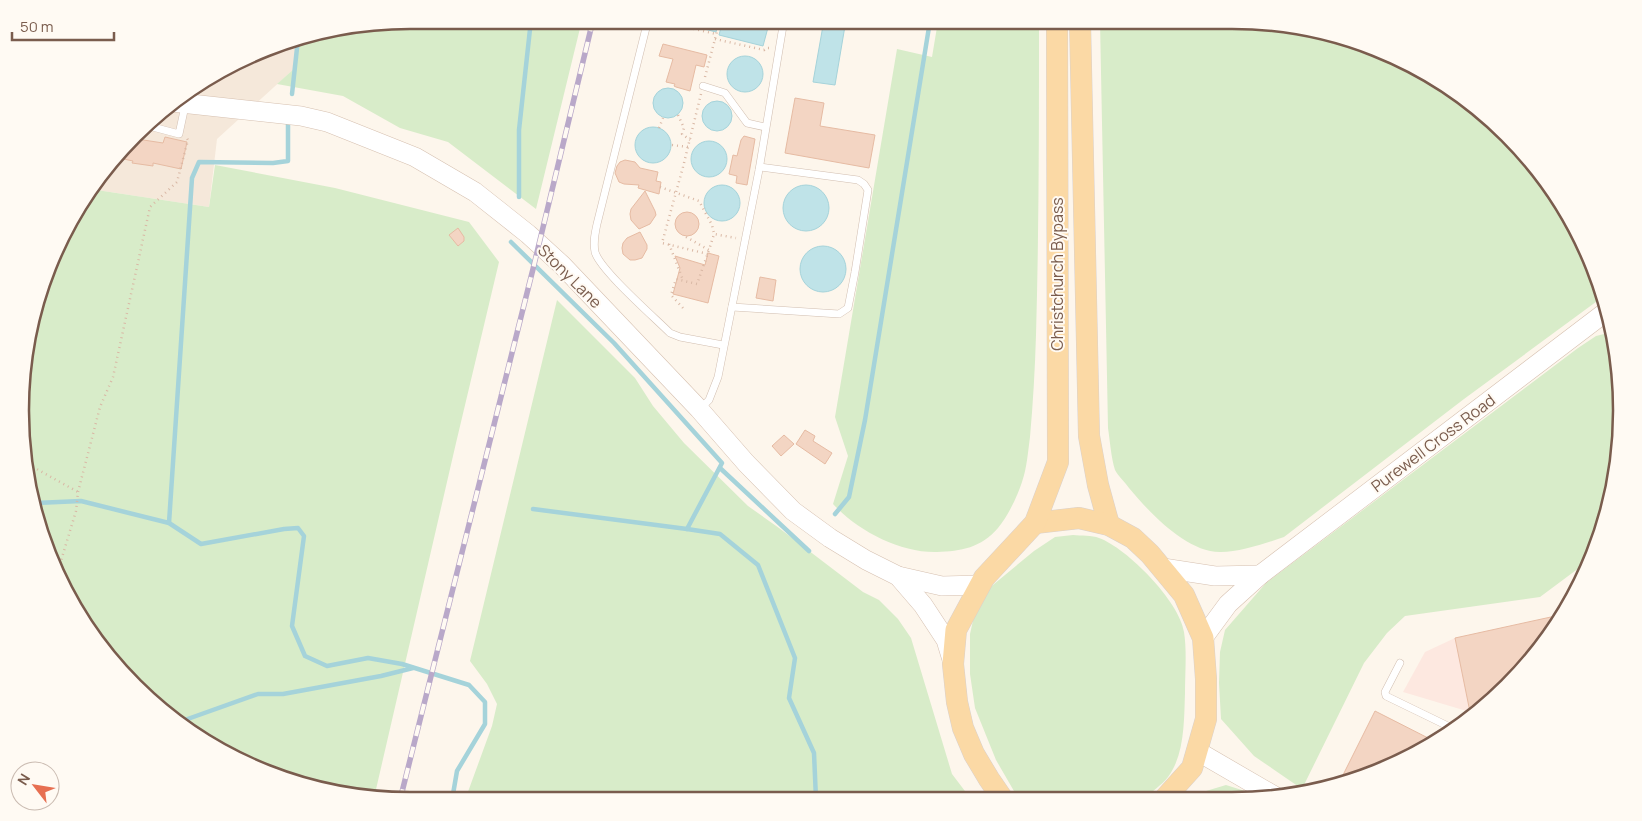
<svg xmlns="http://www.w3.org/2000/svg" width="1642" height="821" font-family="Manrope,sans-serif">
<rect width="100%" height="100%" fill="#fdf6ec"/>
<path fill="#f5e8da" d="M300 38 295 68 217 139 209 207 90 189 173 101 285 41Z"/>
<path fill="#fde8e0" d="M1560 615 1525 668 1480 710 1470 712 1403 692 1425 652 1455 638Z"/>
<g fill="#d8ecc9">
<path d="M411 20H582L536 209 448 142 400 128 343 96 277 84 295 68 300 38Z"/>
<path d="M938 21H1039C1039 125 1039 230 1036 335 1035 369 1033 403 1030 437 1028 451 1027 468 1022 482 1017 497 1008 516 998 528 981 548 961 551 937 552 900 553 858 531 833 504L848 456 835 417 897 49 932 57Z"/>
<path d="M1100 21H1257L1332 33 1404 60 1469 101 1525 153 1570 215 1601 285 1604 296 1464 399 1284 537C1266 543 1240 552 1221 552 1187 553 1149 512 1129 488 1125 482 1118 476 1115 470 1111 457 1110 441 1108 428Z"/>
<path d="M215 165 335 188 469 222 499 262 456 443 374 798 310 788 238 761 134 686 60 583 23 461 28 334 50 261 86 194 90 189 209 207Z"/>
<path d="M557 300 635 378 653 406 684 443 748 506 779 528 863 592 879 600 898 619 911 638 952 774 971 799 465 800 492 726 497 704 487 684 470 661Z"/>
<path d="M1612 332 1619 359 1621 436 1609 511 1591 559 1540 597 1405 616 1387 633 1364 663 1302 789 1254 756 1221 719 1219 683 1220 652 1225 630 1266 583 1578 348 1596 336Z"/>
<path d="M1073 535C1081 536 1092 535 1099 538 1127 548 1180 602 1184 632 1187 651 1185 673 1185 693 1184 720 1185 754 1168 777 1162 785 1152 791 1145 798H1018L996 760 975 708 970 674V634L976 607 988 589 1034 551 1055 537Z"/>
<path d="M1226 785 1248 792 1257 798H1198L1206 791Z"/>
</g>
<g fill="#bfe3e8" stroke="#a5d3da">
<path d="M676 20H719L716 32 676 22Z"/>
<path d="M723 20H770L763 46 719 35Z"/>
<path d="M824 20H846L835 85 813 82Z"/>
<circle cx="745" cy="74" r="18"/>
<circle cx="668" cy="103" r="15"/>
<circle cx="717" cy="116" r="15"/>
<circle cx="653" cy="145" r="18"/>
<circle cx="709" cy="159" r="18"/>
<circle cx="722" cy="203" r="18"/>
<circle cx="806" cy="208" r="23"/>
<circle cx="823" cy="269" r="23"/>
</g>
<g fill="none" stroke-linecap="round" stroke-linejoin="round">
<g stroke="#a5d3da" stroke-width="4.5">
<path d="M292 94 298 39"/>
<path d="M519 197V130L531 20"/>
<path d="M511 242 614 343 722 463 687 529 720 534 758 565 795 658 789 698 814 753 816 799"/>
<path d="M720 468 809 551"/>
<path d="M36 503 81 501 169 523 201 544 284 529 298 528 304 536 292 626 305 656 327 666 368 658 402 664 469 685 485 702V724L457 771 452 800"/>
<path d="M533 509 687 529"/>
<path d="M835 514 849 497 865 420 930 21"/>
<path d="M169 523 192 178 199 162 273 163 288 161V121"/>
<path d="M182 721 258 694H283L381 676 413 668"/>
</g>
</g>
<g fill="#f3d5c3" stroke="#e6bba3">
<path d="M663 44 707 55 704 67 696 65 690 91 676 87 674 86 675 84 666 82 673 59 659 56Z"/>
<path d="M795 98 824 103 820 126 875 135 869 168 785 153Z"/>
<path d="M744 136 755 139 747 185 736 183 737 176 729 174 733 155 737 156 741 140Z"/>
<path d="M165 137 187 142 181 169 153 163V166L132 163 133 161 119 158 137 139 163 143Z"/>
<path d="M625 160 635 162 640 168 658 172 656 181 661 182 659 194 638 188 639 185 624 184 619 182 615 173 617 166 620 162Z"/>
<path d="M645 191 655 211 656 215 650 224 639 229 631 220 630 214 631 209Z"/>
<circle cx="687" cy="224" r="12"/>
<path d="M458 228 464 237V241L458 246 449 235Z"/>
<path d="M640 232 647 245V249L642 258 635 260H630L623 254 622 248 623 243 627 238Z"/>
<path d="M708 253 719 256 708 303 673 294 680 268 675 256 705 265Z"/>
<path d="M760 277 776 280 773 301 756 298Z"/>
<path d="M805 430 815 436 813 441 832 453 825 464 796 444Z"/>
<path d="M784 435 794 444 781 456 772 446Z"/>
<path d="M1560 615 1525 668 1480 710 1470 712 1455 638Z"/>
<path d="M1375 711 1434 741 1381 771 1339 783Z"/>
</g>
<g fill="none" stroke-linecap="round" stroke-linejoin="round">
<g stroke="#d1beb0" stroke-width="8">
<g id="lane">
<path d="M648 20 597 224C595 233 593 242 595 252 600 270 654 317 670 333L680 337 723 345"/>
<path d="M703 86 725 93 747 123 765 127"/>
<path d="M149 126 179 134 185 106"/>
<path d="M732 307 839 314 848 308 855 272 868 190 864 184 858 180 760 167"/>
<path d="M700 409 709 400 718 377 759 170 784 20"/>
<path d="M1400 663 1385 692 1386 696 1454 729"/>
</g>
</g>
<g stroke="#d6c0b0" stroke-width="20">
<g id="secondary">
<path d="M172 102 301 116 327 122 415 157 475 192 528 234 562 265 699 409 746 463 793 511 830 538 866 560 898 576 942 586 979 585"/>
<path d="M1163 568 1215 576 1260 575"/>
<path d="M898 576 923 605 946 640 953 663"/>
<path d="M1203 638 1228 604 1260 575 1607 311"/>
<path d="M1197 751 1278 798"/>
</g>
</g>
<g stroke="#dad1cd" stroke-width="22">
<g id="primary">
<path d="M1080 21 1089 436 1098 485 1109 525"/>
<path d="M1035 523 1079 518 1109 525 1133 538 1150 554 1184 595 1203 638 1206 679V719L1192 768 1165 798"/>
<path d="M1002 798 989 779 974 754 963 728 957 702 953 664 956 630 984 578 1035 523 1058 462 1057 21"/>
</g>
</g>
<g stroke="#d9b8a5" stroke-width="2.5" stroke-dasharray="1 4" stroke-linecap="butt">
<path d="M674 20 673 24 716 34"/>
<path d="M715 39 764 50 766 48H769"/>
<path d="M705 77 720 20"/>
<path d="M701 94 683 167 662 243 708 254"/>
<path d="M678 115 684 128 682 134 690 140"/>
<path d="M659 128 663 118"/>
<path d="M672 145 688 147"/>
<path d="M660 187 699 201 712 225 714 234"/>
<path d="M686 237 709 250 714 234 736 238"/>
<path d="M669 244 683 280"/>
<path d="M683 308 671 295 676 279 697 284 709 250"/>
<path d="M24 462 78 492"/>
<path d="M57 574 76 511 78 492 100 407 113 377 150 207 177 182 188 140 187 138"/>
</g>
<use href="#lane" stroke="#fff" stroke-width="7"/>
<use href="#secondary" stroke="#fff" stroke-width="19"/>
<use href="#primary" stroke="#fbd9a5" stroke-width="21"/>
<g stroke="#b9a8c9" stroke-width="5.5">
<path id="rail" d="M400 800 533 269 593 20"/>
</g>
<use href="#rail" stroke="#fffaf3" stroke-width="4" stroke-dasharray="11" stroke-linecap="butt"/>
</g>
<g text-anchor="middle" stroke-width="4" stroke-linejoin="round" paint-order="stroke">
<g font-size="16" fill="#7a5c4d" stroke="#fffaf3">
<text transform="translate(1057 274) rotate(-90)" y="6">Christchurch Bypass</text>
<text transform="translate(570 276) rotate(45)" y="6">Stony Lane</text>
<text transform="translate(1433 443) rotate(-37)" y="6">Purewell Cross Road</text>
</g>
</g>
<path d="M0 0H1642V821H0ZM410 29H1232A381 381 0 0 1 1613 410V411A381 381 0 0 1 1232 792H410A381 381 0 0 1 29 411V410A381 381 0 0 1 410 29Z" fill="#fffaf3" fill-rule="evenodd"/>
<path fill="none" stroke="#7a5c4d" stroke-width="2.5" d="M410 29H1232A381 381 0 0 1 1613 410V411A381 381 0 0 1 1232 792H410A381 381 0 0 1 29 411V410A381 381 0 0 1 410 29Z"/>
<g transform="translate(35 786) rotate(301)"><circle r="24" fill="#fffaf3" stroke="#cabbb1"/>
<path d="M0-4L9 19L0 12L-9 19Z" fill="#e76f51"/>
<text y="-8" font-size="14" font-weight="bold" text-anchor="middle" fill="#7a5c4d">N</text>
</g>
<path d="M12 32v8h102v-8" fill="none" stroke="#7a5c4d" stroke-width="2.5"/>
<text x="20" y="32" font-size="15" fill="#7a5c4d" stroke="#fffaf3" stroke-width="4" paint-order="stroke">50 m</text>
</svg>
